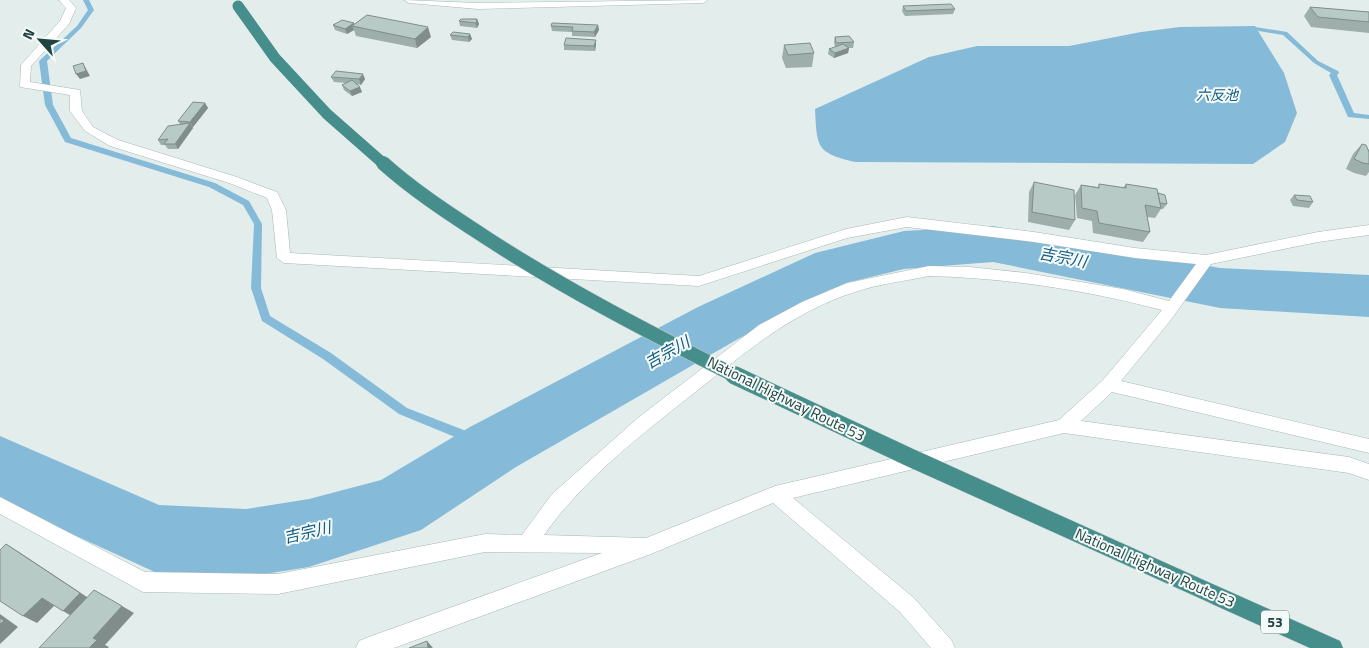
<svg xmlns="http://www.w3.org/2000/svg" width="1369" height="648" font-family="'Titillium Web','Noto Sans JP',sans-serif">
<rect width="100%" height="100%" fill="#e3eeec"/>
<path fill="#85bbd9" d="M1255 26 1284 73 1297 113 1285 142 1253 164 855 162C816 153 817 147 815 109L929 57 977 46H1069L1141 32 1180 27Z"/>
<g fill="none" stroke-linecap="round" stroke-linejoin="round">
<g fill="#85bbd9" fill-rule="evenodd">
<path d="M83 0H89L94 10 81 28 47 61 53 105 71 138 215 183 249 201 262 224 261 288 270 316 331 353 407 408 497 443 499 447 497 451 493 452 489 451 399 414 323 359 262 321 251 288 254 224 243 205 209 187 65 142 45 105 39 61 77 26 88 10Z"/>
<path d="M1249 26 1287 32 1318 61 1338 71 1339 73 1337 75 1354 113 1369 115V119L1348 117 1329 75 1331 73 1314 63 1283 35 1247 29 1246 28Z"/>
</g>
<path fill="#85bbd9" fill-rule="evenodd" d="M993 226 1220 268 1369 275V317L1220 308 993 262 904 269 850 282 738 339 516 467 421 530 309 567 246 577 157 573 0 501V436L159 505 246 509 309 499 381 480 470 427 698 307 815 253 904 231Z"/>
<g stroke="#a5b7b5" stroke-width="1">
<path id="minor" d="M59 0H69L76 8 69 24 31 66 30 82 80 90 82 111 93 127 118 140 237 177 277 192 286 210 290 253 699 276 846 229 907 217 1034 232 1135 248 1206 255 1318 232 1369 225V235L1318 242 1211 264 1170 321 1121 381 1369 439V453L1112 392 1081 421 1349 457 1369 464V480L1349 473 1064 433 793 498 914 598 952 641 955 648H931L900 612 773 503 651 554 394 648H356L359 641 366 638 602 553 485 552 278 594 143 592 0 514V497L145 572 278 574 485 534 522 535 552 494 639 417 759 325 802 302 847 283 929 266 970 267 1026 273 1123 289 1169 301 1196 264 1135 258 1034 242 907 227 847 238 699 286 284 263 277 258 272 210 267 198 229 183 110 146 85 131 70 111V95L20 87 21 65 60 21 66 8ZM929 276C1007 278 1086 290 1162 310L1103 380 1059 420 775 486 646 538 544 535C582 481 637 438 689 397 741 356 791 312 855 292 878 284 905 281 929 276Z"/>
</g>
<g stroke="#a5b7b5" stroke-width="1">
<path id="tertiary" d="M404 0 478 3 708 0 703 3 478 9 409 3Z"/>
</g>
<g stroke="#c1caca" stroke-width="1">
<path id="trunk" d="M1217 586 1340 641 1343 648H1310L1210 603 1207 596 1210 589Z"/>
</g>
<use href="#minor" fill="#fff" fill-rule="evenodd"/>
<use href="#tertiary" fill="#fff" fill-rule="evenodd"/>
<use href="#trunk" fill="#468e8c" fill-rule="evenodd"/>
<g stroke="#c1caca" stroke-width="11" stroke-linecap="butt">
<path id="trunk-bridge-far2" d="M238 6 275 58 327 114 385 165"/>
</g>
<g stroke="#c1caca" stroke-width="15" stroke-linecap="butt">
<path id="trunk-bridge-far1" d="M383 163C414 191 450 214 485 237 565 289 650 333 736 376"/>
</g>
<g stroke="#c1caca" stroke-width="19" stroke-linecap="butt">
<path id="trunk-bridge" d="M734 375 911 458 1217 596"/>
</g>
<use href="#trunk-bridge-far2" stroke="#468e8c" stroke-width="11"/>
<use href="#trunk-bridge-far1" stroke="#468e8c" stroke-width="14"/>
<use href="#trunk-bridge" stroke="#468e8c" stroke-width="18"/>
</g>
<g fill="#9eaeaa">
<path d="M903 6 955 9 953 14 905 16 902 11Z"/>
<path d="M1310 7 1369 12V33L1311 27 1304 16Z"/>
<path d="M477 19 479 24 477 28 460 26 459 21Z"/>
<path d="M354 23 355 25 431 37 417 48 356 36 354 30 347 34 335 30 333 25Z"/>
<path d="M598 25 599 30 595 37 572 36V32L552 31 551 26Z"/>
<path d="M470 34 472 39 469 42 452 40 450 35Z"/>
<path d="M835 37 854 42 853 48H849L848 53 834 58 828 54 829 49 835 47 834 42Z"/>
<path d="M596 40V45L595 51 564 50V45Z"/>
<path d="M784 45 814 53 812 67 786 68 782 58Z"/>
<path d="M331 77 365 79 361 85 357 84 362 92 352 96 344 90 342 85 346 83 334 82Z"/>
<path d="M205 103 208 108 193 127V128L178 149H168L165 145H161L158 140 180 124 178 121Z"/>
<path d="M1362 144 1368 150 1369 149V172L1366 176 1354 173 1346 169 1353 154Z"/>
<path d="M1034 182 1075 220 1069 230 1028 222 1029 192Z"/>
<path d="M1099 184 1123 188 1126 184 1158 193 1167 204 1163 209H1161L1155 218 1147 217 1150 232 1143 242 1093 233 1092 221 1077 218 1075 195 1081 185 1098 187Z"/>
<path d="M1294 195 1313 202 1309 208 1293 206 1290 200Z"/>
</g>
<g fill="#818d8b">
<path d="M477 19 479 24 477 28 476 23Z"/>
<path d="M354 23 355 27 352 26 354 30 347 34 345 29Z"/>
<path d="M598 25 599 30 595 37 594 32Z"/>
<path d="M428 27 431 37 417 48 415 39Z"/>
<path d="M470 34 472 39 469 42 468 37Z"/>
<path d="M596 40V45L595 51 594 46Z"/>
<path d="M849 48 848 53 834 58 835 53Z"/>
<path d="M83 63 90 76 80 79 76 74Z"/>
<path d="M363 74 365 79 361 85 359 79Z"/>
<path d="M360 87 362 92 352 96 350 91Z"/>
<path d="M205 103 208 108 193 127 190 122Z"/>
<path d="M190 123 193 128 178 149 175 144Z"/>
<path d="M6 544 19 552 93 601 75 618 63 611Z"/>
<path d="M42 598 55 605 37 623 23 616Z"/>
<path d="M122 606 134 613 105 645 109 647 108 648H89L93 638Z"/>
<path d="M0 614 18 627 0 644Z"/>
<path d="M427 641 433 648H428Z"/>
</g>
<g fill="#b8cac6" stroke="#818d8b">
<path d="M951 4 955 9 906 11 903 6Z"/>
<path d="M1310 7 1369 12V22L1318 17Z"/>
<path d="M367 15 428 27 415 39 352 26Z"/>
<path d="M461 19H477L476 23 459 21Z"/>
<path d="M342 20 354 23 345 29 333 25Z"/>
<path d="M552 23 598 25 594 32 572 31 573 27 551 26Z"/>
<path d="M453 32 470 34 468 37 450 35Z"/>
<path d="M849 36 854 42 836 43 835 37Z"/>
<path d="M566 38 596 40 594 46 564 45Z"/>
<path d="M810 43 814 53 788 55 784 45Z"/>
<path d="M843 44 849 48 835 53 829 49Z"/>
<path d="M83 63 86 71 76 74 73 66Z"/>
<path d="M336 71 363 74 359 79 331 77Z"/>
<path d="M352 80 360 87 350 91 342 85Z"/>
<path d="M193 102 205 103 190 122 178 121Z"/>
<path d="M190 123 175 144H164L168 139 158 140 168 126Z"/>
<path d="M1362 144 1366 145 1369 152V164L1363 163 1354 159Z"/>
<path d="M1034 182 1074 190 1075 220 1032 212Z"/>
<path d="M1099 184 1126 188V184L1157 189 1161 208 1145 205 1150 232 1099 223 1097 211 1082 208 1081 185 1099 188Z"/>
<path d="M1158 193 1165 195 1167 204 1160 203Z"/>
<path d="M1294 195 1310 196 1313 202 1297 200Z"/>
<path d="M6 544 80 593 63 611 42 598 23 616 0 601V550Z"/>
<path d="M94 590 122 606 93 638 97 640 89 648H39Z"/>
<path d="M0 618 4 621 0 624Z"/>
<path d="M427 641 428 648H409Z"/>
</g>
<g text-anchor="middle" stroke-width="4" stroke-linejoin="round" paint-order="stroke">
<g font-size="14" font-style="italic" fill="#135b85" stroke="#f4faf8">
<text x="1217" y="100">六反池</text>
</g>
<rect fill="#f4faf8" stroke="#607977" stroke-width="1" x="1261" y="610.5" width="28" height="23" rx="4"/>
<g font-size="14" font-weight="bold" fill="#204240">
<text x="1275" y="627">53</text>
</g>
<g font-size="15" fill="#204240" stroke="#f4faf8">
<text transform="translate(786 399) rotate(26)" y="5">National Highway Route 53</text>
<text transform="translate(1155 568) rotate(24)" y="5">National Highway Route 53</text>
</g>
<g font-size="16" font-style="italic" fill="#135b85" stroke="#f4faf8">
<text transform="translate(1063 257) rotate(11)" y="6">吉宗川</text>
<text transform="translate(667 352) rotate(-29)" y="6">吉宗川</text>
<text transform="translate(307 532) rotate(-13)" y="6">吉宗川</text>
</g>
</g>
<g transform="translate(40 40) rotate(297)" stroke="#f4faf8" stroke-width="4" paint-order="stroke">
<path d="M0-4L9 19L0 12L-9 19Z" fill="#204240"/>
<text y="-8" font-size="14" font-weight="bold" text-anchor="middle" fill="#204240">N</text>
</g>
</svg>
